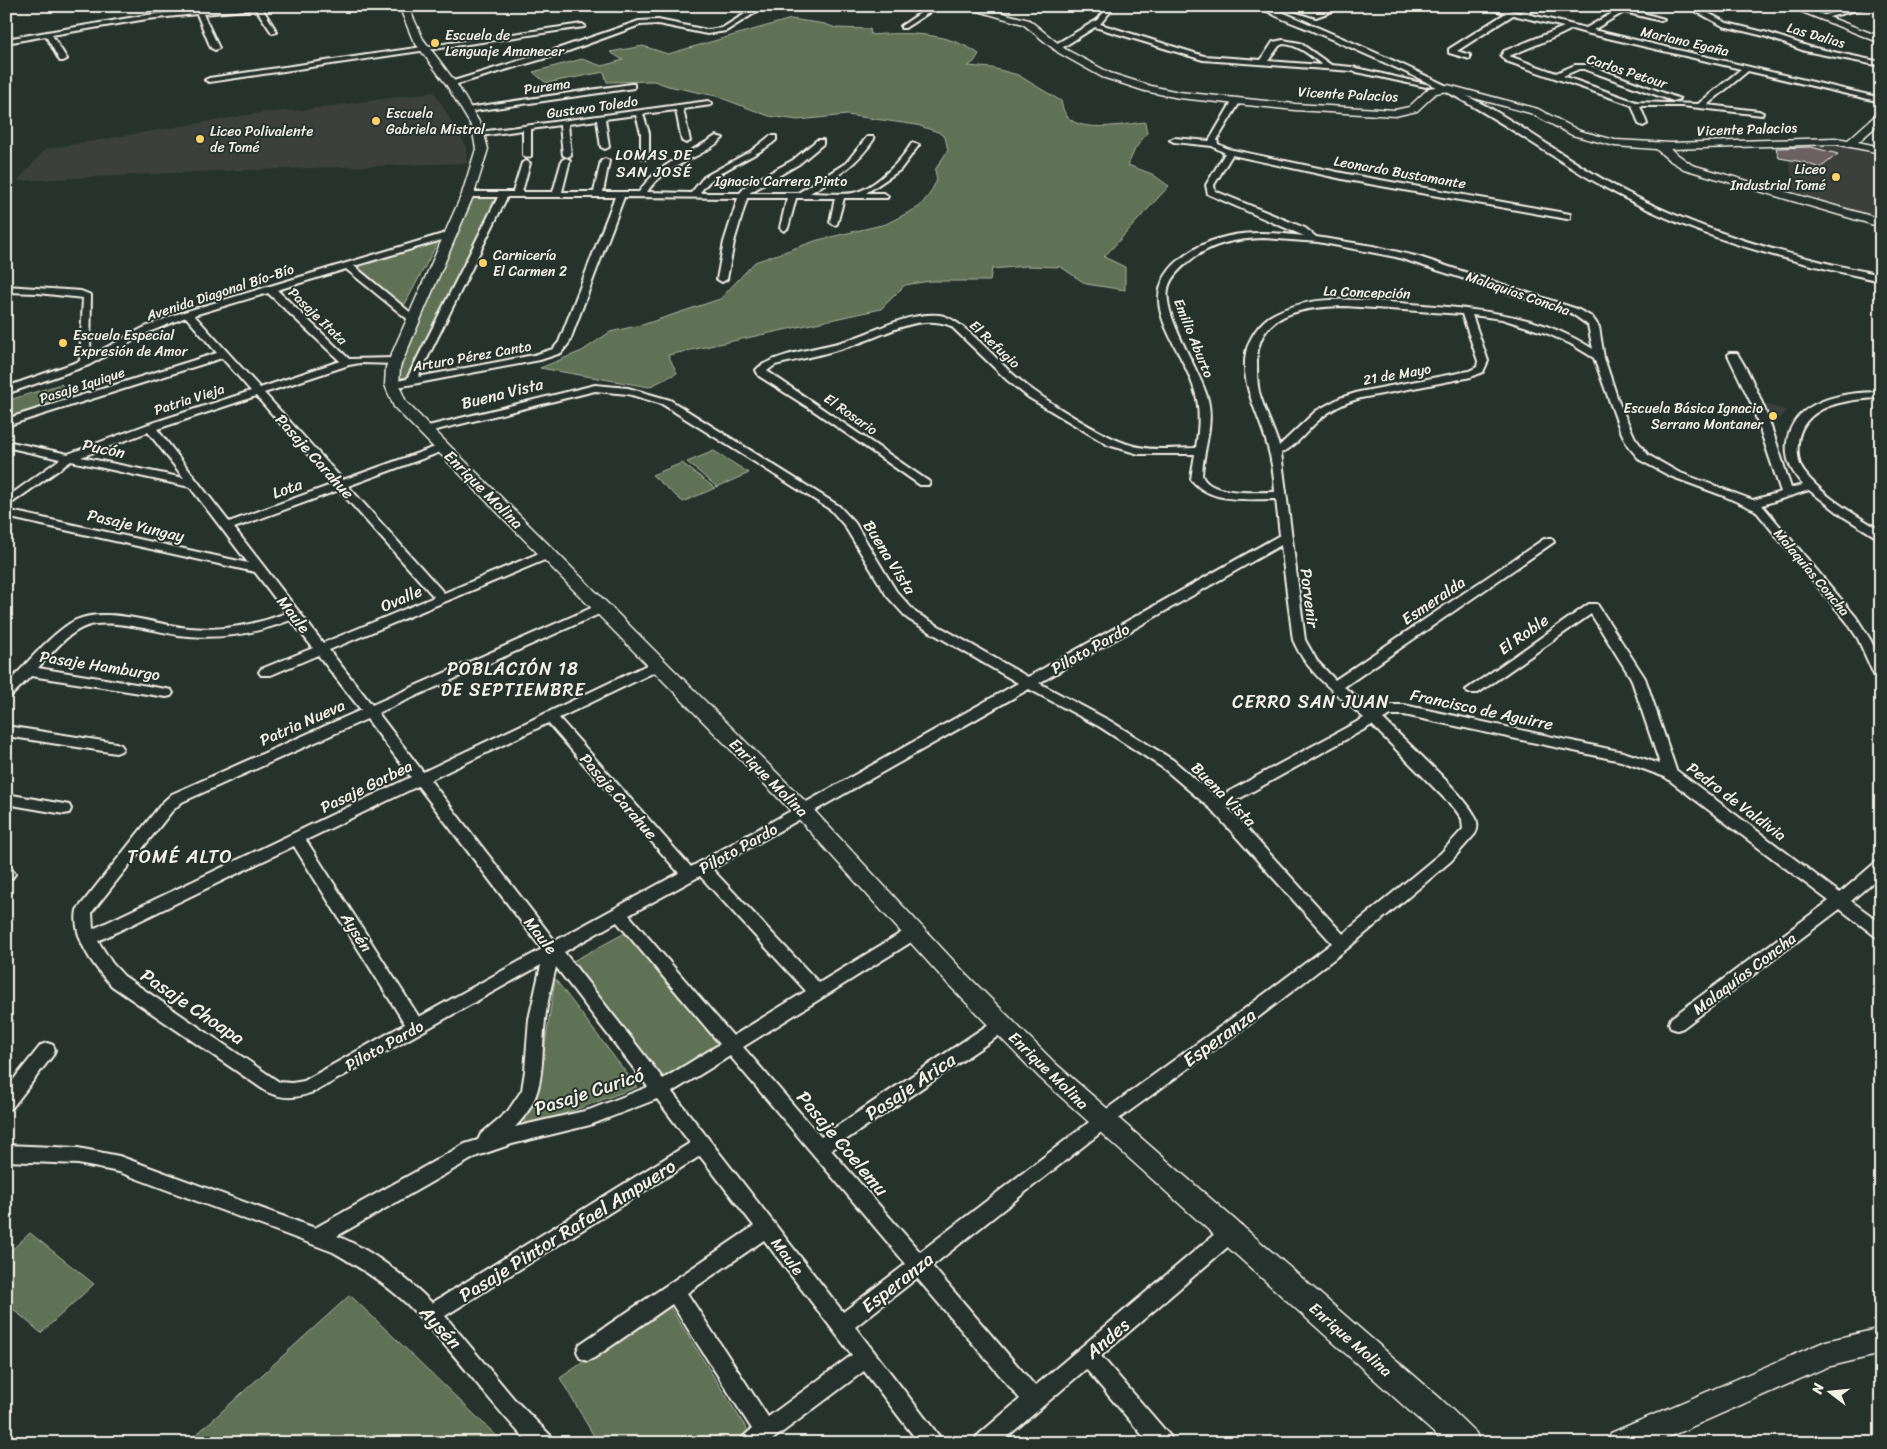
<svg xmlns="http://www.w3.org/2000/svg" width="1887" height="1449" font-family="Sriracha,sans-serif">
<rect width="100%" height="100%" fill="#26332d"/>
<filter id="ink" filterUnits="userSpaceOnUse"><feTurbulence type="fractalNoise" baseFrequency=".02" numOctaves="2"/><feDisplacementMap in="SourceGraphic" scale="10" xChannelSelector="R" yChannelSelector="G"/><feConvolveMatrix kernelMatrix="1 2 1 2 8 2 1 2 1" color-interpolation-filters="sRGB"/></filter>
<g filter="url(#ink)">
<g fill="#3b403d">
<path d="M434 92 466 146 467 163 214 171 17 181 46 149 260 113 304 110Z"/>
<path d="M1831 144 1881 156V219L1795 195 1788 156 1777 146Z"/>
<path d="M1759 402 1787 411 1769 429Z"/>
</g>
<g fill="#617255" stroke="#aab29e">
<path d="M791 19 825 24 836 28 870 29 871 35C907 32 948 32 979 54L974 62 968 66 992 68 1018 75 1061 101C1062 105 1063 110 1065 113 1075 135 1126 124 1145 122L1147 133 1135 149 1128 165 1152 174 1169 186 1104 257 1125 267V290L1086 284 1061 267 1026 266 992 269 990 281H930L905 285 881 309 668 355 677 373 649 387 540 368 582 351 610 332 645 324 720 299 755 262 818 240 886 224 919 207 929 195 937 180 935 170 948 150 945 137 938 132 917 125 847 115 798 120 769 116 716 96 668 86 654 81 607 82 604 72 546 83 533 72 582 59 602 66 623 60 610 52 643 46 668 54Z"/>
<path d="M479 196H494L499 198 410 377 398 378V373L473 199Z"/>
<path d="M438 242 404 306 358 267Z"/>
<path d="M61 384 72 399 6 419V401Z"/>
<path d="M714 451 749 473 717 487 687 462Z"/>
<path d="M682 463 715 488 683 502 652 475Z"/>
<path d="M627 932 721 1046 659 1081 573 961Z"/>
<path d="M555 979 637 1087 520 1130 537 1098Z"/>
<path d="M30 1233 94 1284 41 1333 6 1303V1255Z"/>
<path d="M350 1295 504 1443H187Z"/>
<path d="M668 1304 750 1434 737 1443H598L560 1378Z"/>
</g>
<path fill="#6c6063" stroke="#f4f1e8" d="M1811 147 1838 154 1820 168 1803 162 1779 158 1776 148Z"/>
<g fill="none" stroke-linecap="round" stroke-linejoin="round">
<g stroke="#f4f1e8" stroke-width="4">
<g id="street">
<path d="M237 6H264L262 8 277 32 272 33 256 9 203 14 219 48 215 50 211 48 197 14 147 19 52 35 67 59 63 61H60L46 36 6 43V39L147 15Z"/>
<path d="M414 6H447L404 11 401 9Z"/>
<path d="M758 6H766L726 31 707 34 658 24 640 25 560 54 454 85 447 83 554 50 639 21 658 20 707 30 722 28Z"/>
<path d="M931 6H939L905 28H901V26Z"/>
<path d="M1105 6H1111V11L1100 24 1204 56 1261 60 1273 42 1283 40 1300 43 1331 65 1352 67 1430 85 1426 87 1352 71 1203 60 1095 27 1060 49H1054V45L1097 20 1105 11ZM1283 44C1299 45 1310 55 1322 65L1268 61 1279 46Z"/>
<path d="M1259 6H1268C1342 38 1417 69 1488 107 1535 134 1578 167 1626 192 1707 234 1793 257 1881 275V281C1791 262 1701 239 1619 195 1558 163 1503 120 1441 89 1400 69 1359 51 1317 33 1299 24 1275 18 1259 6Z"/>
<path d="M1282 6C1294 6 1303 11 1314 12 1323 13 1335 6 1346 6L1316 17Z"/>
<path d="M1480 6H1493L1520 13 1532 6H1540L1527 14 1586 28 1625 6H1633L1629 9 1664 19 1661 21 1624 12 1593 30 1881 98V102L1748 71 1707 105 1759 111 1763 113 1762 115 1682 106H1640L1647 124 1643 126 1639 124 1632 105 1506 61 1501 56 1504 51 1564 27 1513 15 1457 51 1470 55V59L1449 53V49L1506 13ZM1572 29 1586 33 1741 69 1698 104 1636 102 1563 76 1579 69H1584L1673 101 1680 99 1588 65H1575L1556 73 1509 56 1560 35Z"/>
<path d="M1686 6H1695L1727 23 1768 33 1810 47 1881 62V66L1805 51 1764 36 1723 26Z"/>
<path d="M1859 6H1872L1821 19 1818 17Z"/>
<path d="M582 24 585 26 584 27 209 82 205 80 209 78Z"/>
<path d="M631 84H634V88L467 112 463 110 467 108Z"/>
<path d="M1233 100 1240 102 1217 140 1218 144 1228 149 1347 174 1570 214V218L1567 219 1347 180 1232 155 1214 185 1215 191 1305 228 1316 237 1373 246 1419 257 1577 309 1592 317 1599 327 1604 358 1619 403 1635 438 1648 455 1678 472 1753 500 1781 492 1752 405 1728 355 1729 353H1737C1763 394 1776 442 1791 488L1803 485C1792 472 1785 460 1787 443 1792 399 1845 392 1881 392V398C1849 399 1802 404 1798 443 1797 453 1798 464 1804 472 1823 497 1855 514 1881 531V540L1844 517 1809 490 1762 505 1856 617 1870 639 1881 661V679L1874 675 1858 639 1847 622 1755 510 1724 496 1670 476 1640 460 1628 446 1619 427 1594 358 1571 344 1546 333 1502 319 1472 315 1488 361 1483 372 1471 377 1361 398C1346 402 1331 409 1319 420 1306 431 1297 446 1281 453L1305 640 1317 661 1335 680 1544 539H1552L1554 542 1344 687 1375 712 1389 705H1404L1623 752 1660 764 1631 678 1591 614 1478 693H1468L1466 690 1589 604H1597L1645 678 1676 770 1840 893 1876 862 1881 860V875L1851 901 1881 923V938L1875 936 1840 909 1683 1028 1677 1030 1671 1028 1669 1023 1671 1018 1829 901 1665 777 1621 761 1404 715H1391L1383 719C1400 736 1472 801 1476 819 1478 824 1478 829 1475 834L1451 861 1348 948 1251 1023 1109 1126 932 1266 1035 1386 1223 1227 1230 1224 1237 1227 1239 1233 1237 1239 1101 1356 1170 1436 1173 1443H1149L1086 1369 1000 1443H974L977 1436 1020 1399 917 1278 855 1327 939 1436 942 1443H919L864 1371 768 1443H741L744 1436 752 1429 672 1304 594 1358 587 1361 580 1358 577 1351 580 1344 754 1226 700 1156 445 1316 514 1399 551 1436 554 1443H529C486 1399 452 1348 408 1305 386 1284 359 1267 333 1252L119 1172 78 1164 6 1161V1145L78 1148 119 1156 315 1228 465 1144 478 1140 481 1134 508 1111 522 1090 525 1071 529 1019 541 965 316 1091C298 1098 285 1100 267 1092L112 986C94 967 72 938 77 910L162 803 172 794 361 710 318 655 271 675H261L259 672 261 669 313 648 291 620C255 634 217 640 178 635 155 631 109 618 87 626 68 632 51 654 38 668L166 689 171 690 173 693 171 696 166 697 31 676 11 696 6 697V685C25 666 53 631 76 620 107 606 156 625 189 628 222 631 255 625 286 613L255 572 6 517V510L248 563 190 487 71 461 6 507V498L60 459 6 447V441L68 454 146 425 251 391 222 358 6 426V419L217 353 186 317 149 332 89 365 6 394V387L80 361 83 298 38 293 6 292V286L81 291 91 295 90 356 143 328 174 315 446 233H452V237L354 266 417 318V322H411L346 269 277 290 349 359 396 358 401 361 396 364 360 363 349 365 264 393 343 480 438 446H446L448 448 446 450 348 486 444 593 544 551 548 550 554 554 552 557 329 650 372 705 598 605H606L608 608 606 611 378 713 423 772 653 662H663L665 665 663 668 559 718 691 867 1018 683 908 619 887 596 844 525 831 510 662 404 628 394 595 391 424 433 419 430 420 428 595 385 628 388 670 400 839 506 855 523 896 591 916 613 1028 677 1280 535 1276 499C1248 499 1210 504 1191 479L1195 454H1139L1108 445 1028 397 1007 380 951 326C918 312 882 337 850 346 826 354 800 359 775 365L767 371 928 481 930 483 928 485H920L817 413 759 376 756 370C768 356 818 348 838 343 870 335 904 312 939 315 961 317 997 361 1015 376 1039 397 1108 442 1139 447 1157 451 1178 448 1196 448 1199 427 1201 408 1194 388 1178 338 1128 296 1187 254 1222 229 1264 231 1304 236L1208 194 1206 185 1225 153 1212 146 1174 142 1170 140 1174 138 1209 141ZM1263 238 1318 242 1396 257 1571 313 1588 325 1593 349C1572 336 1551 326 1527 320 1489 310 1450 307 1411 304 1366 301 1316 292 1274 314 1260 321 1249 338 1246 353 1240 385 1259 414 1267 444 1272 460 1274 476 1275 492 1258 492 1208 496 1202 475 1203 450 1214 426 1208 400 1201 370 1159 313 1169 285 1172 276 1181 268 1188 262 1211 243 1235 239 1263 238ZM268 293 340 361 260 388 194 315ZM1345 306 1462 314 1478 361 1477 367 1469 371 1359 392 1340 398 1316 411 1279 446C1273 427 1264 410 1259 392 1257 383 1257 374 1257 365 1255 312 1304 307 1345 306ZM256 396 334 484 229 522 157 429ZM148 432 184 478 81 457ZM339 490 434 597 323 643 234 528ZM1281 545 1293 640C1308 675 1337 693 1364 718L1217 798 1173 760 1110 721 1039 683ZM1029 689 1100 727 1163 768 1211 809 1332 943 1239 1013 1097 1116 920 1252 831 1150 1007 1030 1009 1025 1007 1020 1001 1018 995 1020 821 1137 743 1047 921 936 923 932 921 928 915 926 909 928 819 983 712 869ZM367 719 411 777 93 929 92 912 172 811 182 802ZM548 723 679 873 555 941 430 780ZM1372 725 1455 809 1462 819 1463 829 1441 853 1343 934 1226 806ZM418 786 542 949 419 1017 306 840ZM294 846 405 1024 304 1081 292 1083 279 1082 124 976 112 963 98 941ZM700 876 806 991 733 1036 629 915ZM617 922 720 1044 663 1079 564 952ZM556 967 648 1087 589 1110 515 1127C548 1094 540 1062 545 1020 547 1002 552 984 556 967ZM730 1056 906 1264 843 1312 672 1092ZM657 1099 690 1143 432 1303C405 1276 372 1250 337 1236L477 1156 512 1144 590 1125ZM764 1240 852 1355 768 1417 687 1293Z"/>
<path d="M708 101 712 103 711 105 683 109 690 141 686 143 682 141 676 110 643 114 649 133V157L645 159 641 157V133L636 115 605 119 609 147 605 149 601 147 597 120 568 124 571 155 567 157 563 155 560 125 531 129V156L527 158 523 156V130L480 136 476 134 480 132Z"/>
<path d="M716 136 723 138C700 160 665 164 647 192L691 193 704 177 751 151 770 136H776V140C755 159 714 169 700 193H740L746 186 793 160 817 140H823V144L799 164 749 193H798L846 163 867 137H873L874 139C858 164 835 178 810 193 822 193 843 195 853 193 874 189 901 161 912 143L919 145 900 170 866 193H884L888 196 887 198H844L837 224 834 225 830 222 835 198H796L788 228 784 231 780 228 787 198H747L734 242 727 279 722 282 717 279 724 242 738 198 624 197 569 343 561 353 540 360 392 388 388 387 387 385 388 383 407 379 498 197H468L464 194 465 192H513L522 163 526 161 530 163 522 192H553L562 160 566 158 570 160 562 192H594L601 161 605 159 609 161 603 192H639C657 164 689 154 716 136ZM507 197H615L559 342 553 349 534 355 418 377Z"/>
<path d="M6 726 116 743 121 745 123 748 121 751 116 753 6 736Z"/>
<path d="M6 794 64 804 69 805 71 809 69 813 64 814 6 804Z"/>
<path d="M6 868 12 870 15 874 12 878 6 880Z"/>
<path d="M47 1043 53 1045 55 1050 53 1055 12 1108 6 1110V1089L41 1045Z"/>
</g>
</g>
<g stroke="#f4f1e8" stroke-width="3">
<g id="secondary">
<path d="M399 6H408L423 39 456 83 482 127 488 149 474 194 400 367 399 385 406 402 810 806 964 972 1056 1064 1441 1399 1476 1433 1480 1443H1445L1040 1078 948 984 796 816 394 407 385 385 386 367 462 194 476 149 472 127 446 84 413 40Z"/>
<path d="M961 6H977L1029 20 1065 49 1110 73 1151 86 1179 92 1295 104 1395 110 1409 107 1429 88 1448 85 1538 109 1580 131 1615 140 1671 143 1835 138 1848 140 1877 114 1881 113V122L1858 142 1881 147V153L1835 144 1670 149 1692 165 1881 219V227L1684 169 1669 160 1656 149 1615 146 1572 135 1530 113 1448 91 1436 93 1417 111 1395 116 1295 110 1179 98 1145 91 1102 77 1059 53 1023 24Z"/>
<path d="M1787 6H1800L1881 37V43Z"/>
<path d="M1881 1328V1354L1827 1367 1655 1443H1607L1611 1433 1826 1341Z"/>
</g>
</g>
<use href="#street" fill="#26332d" fill-rule="evenodd"/>
<use href="#secondary" fill="#26332d" fill-rule="evenodd"/>
</g>
</g>
<g fill="#ffd166" stroke="#26332d" stroke-width="2">
<circle cx="435" cy="43" r="5"/>
<circle cx="376" cy="121" r="5"/>
<circle cx="200" cy="139" r="5"/>
<circle cx="1836" cy="177" r="5"/>
<circle cx="483" cy="263" r="5"/>
<circle cx="63" cy="343" r="5"/>
<circle cx="1773" cy="416" r="5"/>
</g>
<g text-anchor="middle" stroke-width="4" stroke-linejoin="round" paint-order="stroke">
<g font-size="14" fill="#f4f1e8" stroke="#26332d" text-anchor="start">
<text x="445" y="40">Escuela de<tspan x="445" dy="16">Lenguaje Amanecer</tspan></text>
<text x="386" y="118">Escuela<tspan x="386" dy="16">Gabriela Mistral</tspan></text>
<text x="210" y="136">Liceo Polivalente<tspan x="210" dy="16">de Tomé</tspan></text>
<text x="1826" y="174" text-anchor="end">Liceo<tspan x="1826" dy="16">Industrial Tomé</tspan></text>
<text x="493" y="260">Carnicería<tspan x="493" dy="16">El Carmen 2</tspan></text>
<text x="73" y="340">Escuela Especial<tspan x="73" dy="16">Expresión de Amor</tspan></text>
<text x="1763" y="413" text-anchor="end">Escuela Básica Ignacio<tspan x="1763" dy="16">Serrano Montaner</tspan></text>
</g>
<g font-size="14" fill="#f4f1e8" stroke="#26332d">
<text transform="translate(1816 35) rotate(16)" y="5">Las Dalias</text>
<text transform="translate(1685 41) rotate(13)" y="5">Mariano Egaña</text>
<text transform="translate(1627 71) rotate(18)" y="5">Carlos Petour</text>
<text transform="translate(547 86) rotate(-8)" y="5">Purema</text>
<text transform="translate(1348 94) rotate(3)" y="5">Vicente Palacios</text>
<text transform="translate(592 107) rotate(-8)" y="5">Gustavo Toledo</text>
<text transform="translate(1747 129) rotate(-2)" y="5">Vicente Palacios</text>
<text transform="translate(1400 172) rotate(10)" y="5">Leonardo Bustamante</text>
<text x="781" y="186">Ignacio Carrera Pinto</text>
<text transform="translate(220 292) rotate(-18)" y="5">Avenida Diagonal Bío-Bío</text>
<text transform="translate(1367 292) rotate(2)" y="5">La Concepción</text>
<text transform="translate(1518 293) rotate(19)" y="5">Malaquías Concha</text>
<text transform="translate(318 316) rotate(44)" y="5">Pasaje Itata</text>
<text transform="translate(1194 338) rotate(68)" y="5">Emilio Aburto</text>
<text transform="translate(995 344) rotate(43)" y="5">El Refugio</text>
<text transform="translate(472 356) rotate(-10)" y="5">Arturo Pérez Canto</text>
<text transform="translate(1397 374) rotate(-10)" y="5">21 de Mayo</text>
<text transform="translate(82 385) rotate(-18)" y="5">Pasaje Iquique</text>
<text transform="translate(189 399) rotate(-18)" y="5">Patria Vieja</text>
<text transform="translate(851 414) rotate(35)" y="5">El Rosario</text>
<text transform="translate(1812 572) rotate(50)" y="5">Malaquías Concha</text>
</g>
<g font-size="15" letter-spacing="1" fill="#f4f1e8" stroke="#26332d">
<text x="654" y="160">LOMAS DE<tspan x="654" dy="17">SAN JOSÉ</tspan></text>
</g>
<g font-size="16" fill="#f4f1e8" stroke="#26332d">
<text transform="translate(502 393) rotate(-14)" y="6">Buena Vista</text>
<text transform="translate(104 448) rotate(12)" y="6">Pucón</text>
<text transform="translate(315 456) rotate(48)" y="6">Pasaje Carahue</text>
<text transform="translate(287 488) rotate(-20)" y="6">Lota</text>
<text transform="translate(484 489) rotate(45)" y="6">Enrique Molina</text>
<text transform="translate(136 525) rotate(13)" y="6">Pasaje Yungay</text>
<text transform="translate(890 557) rotate(58)" y="6">Buena Vista</text>
<text transform="translate(401 598) rotate(-23)" y="6">Ovalle</text>
<text transform="translate(1310 598) rotate(83)" y="6">Porvenir</text>
<text transform="translate(1433 600) rotate(-34)" y="6">Esmeralda</text>
<text transform="translate(294 614) rotate(52)" y="6">Maule</text>
<text transform="translate(1523 634) rotate(-35)" y="6">El Roble</text>
<text transform="translate(1090 648) rotate(-29)" y="6">Piloto Pardo</text>
<text transform="translate(100 665) rotate(9)" y="6">Pasaje Hamburgo</text>
<text transform="translate(1482 709) rotate(12)" y="6">Francisco de Aguirre</text>
<text transform="translate(302 722) rotate(-24)" y="6">Patria Nueva</text>
<text transform="translate(769 777) rotate(45)" y="6">Enrique Molina</text>
<text transform="translate(366 786) rotate(-26)" y="6">Pasaje Gorbea</text>
<text transform="translate(1224 794) rotate(45)" y="6">Buena Vista</text>
<text transform="translate(619 796) rotate(49)" y="6">Pasaje Carahue</text>
<text transform="translate(1737 801) rotate(37)" y="6">Pedro de Valdivia</text>
<text transform="translate(738 848) rotate(-29)" y="6">Piloto Pardo</text>
<text transform="translate(357 932) rotate(58)" y="6">Aysén</text>
<text transform="translate(541 935) rotate(52)" y="6">Maule</text>
<text transform="translate(1744 973) rotate(-37)" y="6">Malaquías Concha</text>
<text transform="translate(384 1045) rotate(-29)" y="6">Piloto Pardo</text>
<text transform="translate(1049 1070) rotate(44)" y="6">Enrique Molina</text>
<text transform="translate(788 1256) rotate(53)" y="6">Maule</text>
<text transform="translate(1351 1339) rotate(41)" y="6">Enrique Molina</text>
</g>
<g font-size="18" letter-spacing="1" fill="#f4f1e8" stroke="#26332d">
<text x="513" y="675">POBLACIÓN 18<tspan x="513" dy="21">DE SEPTIEMBRE</tspan></text>
<text x="1311" y="708">CERRO SAN JUAN</text>
</g>
<g font-size="19" letter-spacing="1" fill="#f4f1e8" stroke="#26332d">
<text x="180" y="863">TOMÉ ALTO</text>
</g>
<g font-size="19" fill="#f4f1e8" stroke="#26332d">
<text transform="translate(193 1006) rotate(34)" y="7">Pasaje Choapa</text>
<text transform="translate(1219 1037) rotate(-36)" y="7">Esperanza</text>
<text transform="translate(910 1086) rotate(-34)" y="7">Pasaje Arica</text>
<text transform="translate(589 1091) rotate(-18)" y="7">Pasaje Curicó</text>
<text transform="translate(843 1143) rotate(50)" y="7">Pasaje Coelemu</text>
<text transform="translate(567 1230) rotate(-32)" y="7">Pasaje Pintor Rafael Ampuero</text>
<text transform="translate(897 1282) rotate(-38)" y="7">Esperanza</text>
<text transform="translate(441 1327) rotate(47)" y="7">Aysén</text>
<text transform="translate(1107 1338) rotate(-41)" y="7">Andes</text>
</g>
</g>
<rect width="1887" height="1449" fill="none" stroke="#26332d" stroke-width="25"/>
<rect x="12" y="12" width="1862" height="1424" fill="none" stroke="#f4f1e8" stroke-width="2" filter="url(#ink)"/>
<g transform="translate(1830 1392) rotate(286)" stroke="#26332d" stroke-width="4" paint-order="stroke">
<path d="M0-4L9 19L0 12L-9 19Z" fill="#f4f1e8"/>
<text y="-8" font-size="14" font-weight="bold" text-anchor="middle" fill="#f4f1e8">N</text>
</g>
</svg>
